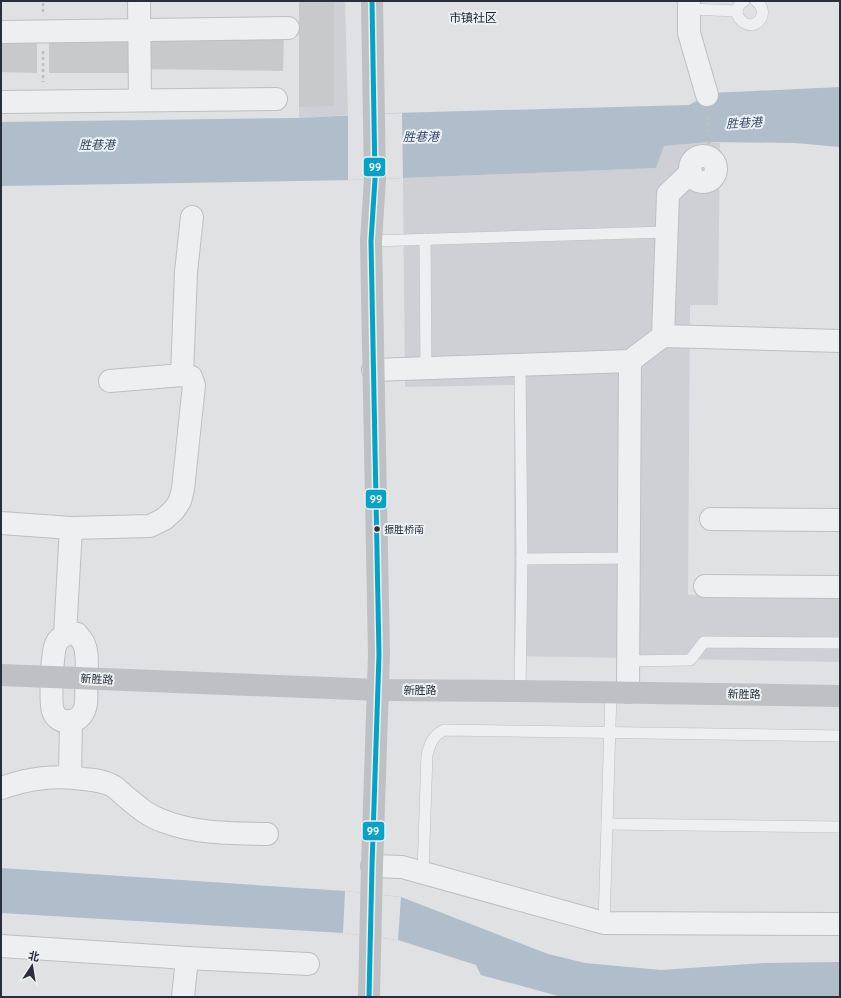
<svg xmlns="http://www.w3.org/2000/svg" width="841" height="998" font-family="Quicksand,'Noto Sans SC',sans-serif">
<rect width="100%" height="100%" fill="#dfe1e3"/>
<g fill="#ced0d6">
<path d="M299 1H345L348 115 299 118Z"/>
<path d="M709 142 720 143 718 305H690L688 595 840 594V662L514 656V385L405 387 403 178 656 168 664 146Z"/>
</g>
<g fill="#b0bdcb">
<path d="M840 87V147L795 143 709 142 664 146 656 168 354 180 1 186V122L299 118 395 113 689 105 711 93Z"/>
<path d="M1 868 345 891 401 897 548 954 585 963 661 970 764 963 840 962V997H562L481 975 476 965 398 940 343 933 1 913Z"/>
</g>
<g fill="#dfe1e3">
<path d="M402 113 403 178 348 180V115Z"/>
<path d="M345 891 401 897 398 940 343 933Z"/>
</g>
<g fill="#c7c9cb">
<path d="M299 1H334V106L299 107Z"/>
<path d="M143 32 284 34 283 71 143 69Z"/>
<path d="M49 35 135 36 134 73H49Z"/>
<path d="M1 37H37V73L1 72Z"/>
</g>
<g fill="none" stroke-linecap="round" stroke-linejoin="round">
<g stroke="#bdbfc1" stroke-width="12">
<g id="lane">
<path d="M744 1C731 9 738 24 752 25 764 21 766 9 756 1"/>
<path d="M689 9 737 11"/>
<path d="M425 239 426 368"/>
<path d="M371 241 666 232"/>
<path d="M522 559 629 558"/>
<path d="M629 661 690 660 704 642 840 643"/>
<path d="M520 691 522 559 520 365"/>
<path d="M607 824 840 827"/>
<path d="M423 872 427 755C430 743 433 736 444 730L840 736"/>
<path d="M604 923 611 692"/>
</g>
</g>
<g stroke="#bdbfc1" stroke-width="24">
<g id="street">
<path d="M139 1 140 100"/>
<path d="M689 1V33L707 95"/>
<path d="M1 32 288 28"/>
<path d="M1 102 276 99"/>
<circle cx="703" cy="169" r="13"/>
<path d="M663 336 840 341"/>
<path d="M373 370 630 361 663 336 668 194 691 172"/>
<path d="M182 375 186 272 192 217"/>
<path d="M711 519 840 520"/>
<path d="M1 523 71 528 150 526 164 519 174 510 180 501 183 489 194 385 191 377 182 375 110 381"/>
<path d="M705 586 840 587"/>
<path d="M70 633 77 634C79 637 83 641 84 644 89 656 86 672 86 684 86 693 88 707 82 714 75 725 57 724 53 711 50 703 52 651 56 644 58 638 65 635 70 633Z"/>
<path d="M65 635 71 528"/>
<path d="M628 692 630 361"/>
<path d="M70 777 71 721"/>
<path d="M1 788C30 778 53 775 84 779 95 780 104 781 113 786 118 789 121 793 125 796 137 806 148 816 163 821 196 834 232 833 267 834"/>
<path d="M372 866 402 867 604 923 840 924"/>
<path d="M1 946 187 958 308 964"/>
<path d="M183 997 187 958"/>
</g>
</g>
<g stroke="#bdbfc2" stroke-width="2.5" stroke-dasharray="3 3" stroke-linecap="butt">
<path d="M43 12V1"/>
<path d="M43 51V82"/>
<path d="M702 154 709 142 708 115"/>
</g>
<use href="#lane" stroke="#eeeff1" stroke-width="11"/>
<use href="#street" stroke="#eeeff1" stroke-width="22"/>
<g stroke="#bec0c3" stroke-width="22">
<path d="M1 675 379 690 520 691 840 696"/>
<path d="M369 997 372 866 379 655 371 241 375 179 372 1"/>
</g>
<g stroke="#eceff3" stroke-width="8">
<path id="bus-1" d="M369 997 372 866 379 655 371 241 375 179 372 1"/>
</g>
<use href="#bus-1" stroke="#02a3c7" stroke-width="5"/>
</g>
<circle fill="#292f3a" stroke="#eceff3" stroke-width="1.5" cx="377" cy="529" r="3.5"/>
<g text-anchor="middle" stroke-width="4" stroke-linejoin="round" paint-order="stroke">
<g font-size="10" fill="#292f3a" stroke="#eceff3" text-anchor="start">
<text x="384" y="533">振胜桥南</text>
</g>
<g font-size="11" fill="#292f3a" stroke="#eceff3">
<text transform="translate(97 679) rotate(3)" y="4">新胜路</text>
<text x="420" y="694">新胜路</text>
<text transform="translate(744 694) rotate(1)" y="4">新胜路</text>
</g>
<g font-size="12" fill="#1b202b" stroke="#eceff3">
<text x="473" y="22">市镇社区</text>
</g>
<g font-size="12" font-style="italic" fill="#384c69" stroke="#eceff3">
<text transform="translate(744 123) rotate(-3)" y="4">胜巷港</text>
<text transform="translate(421 137) rotate(-1)" y="4">胜巷港</text>
<text transform="translate(97 145) rotate(-1)" y="4">胜巷港</text>
</g>
</g>
<g stroke="#eceff3" stroke-width="1.5">
<rect x="363" y="157" width="23" height="20" rx="4" fill="#02a3c7"/>
<rect x="365" y="489" width="22" height="20" rx="4" fill="#02a3c7"/>
<rect x="362" y="821" width="23" height="20" rx="4" fill="#02a3c7"/>
</g>
<g font-size="11" text-anchor="middle" font-weight="bold" fill="#fff">
<text x="375" y="171">99</text>
<text x="376" y="503">99</text>
<text x="373" y="835">99</text>
</g>
<rect width="841" height="998" fill="none" stroke="#292f3a" stroke-width="4"/>
<g transform="translate(32 966) rotate(12)" stroke="#eceff3" stroke-width="3" paint-order="stroke">
<path d="M0-3L7 15L0 10L-7 15Z" fill="#292f3a"/>
<text y="-6" font-size="11" font-weight="bold" text-anchor="middle" fill="#292f3a">北</text>
</g>
</svg>
